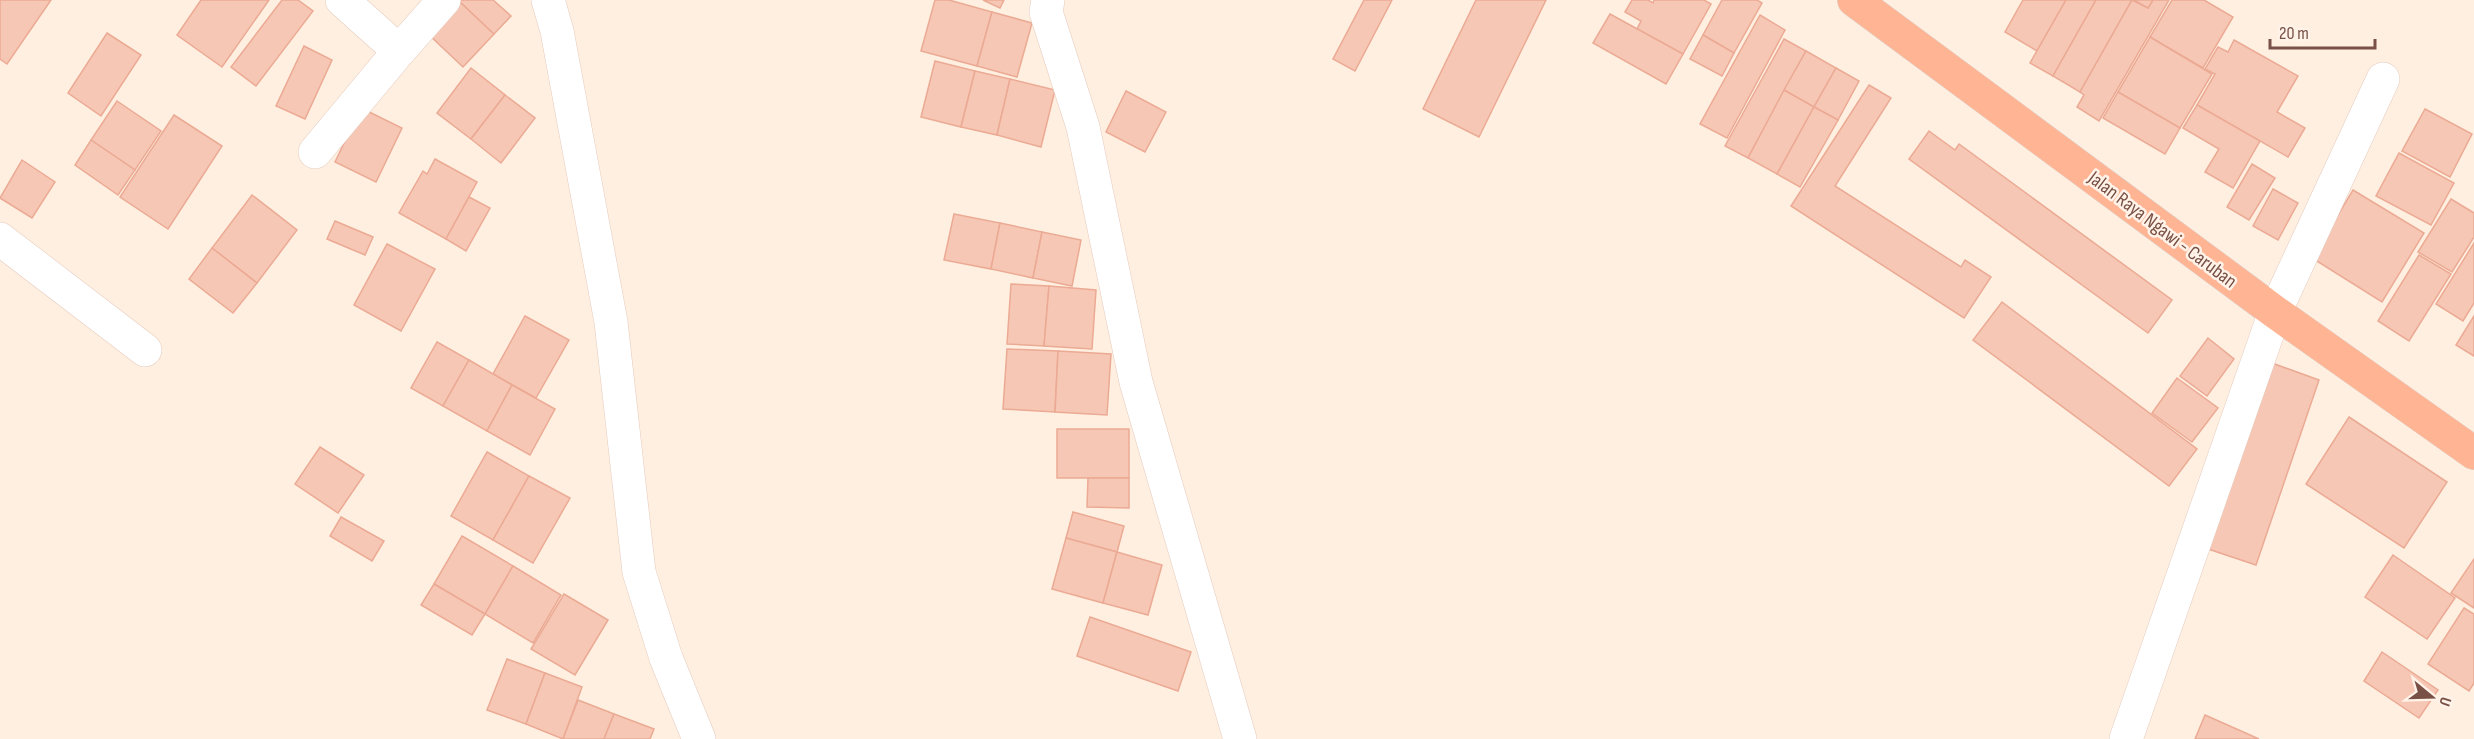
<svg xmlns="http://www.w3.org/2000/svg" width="2474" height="739" font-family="'Sofia Sans Condensed',sans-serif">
<rect width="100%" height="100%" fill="#ffefe0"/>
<g fill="#f7c7b5" stroke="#ebaa94" stroke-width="1.5">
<path d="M0 0H51L7 64 0 59Z"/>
<path d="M201 0H269L222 67 177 35Z"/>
<path d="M282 0H298L313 11 256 86 231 67Z"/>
<path d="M458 0 494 34 463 67 427 33Z"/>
<path d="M458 0H493L511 16 494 34Z"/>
<path d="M935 0H949L992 12 977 66 921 51Z"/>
<path d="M983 0H1004L1000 8Z"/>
<path d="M1364 0H1392L1355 71 1333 59Z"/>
<path d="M1476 0H1546L1479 137 1423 109Z"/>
<path d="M1632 0H1648L1653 3 1654 0H1704L1711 4 1683 54 1637 29 1641 21 1625 12Z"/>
<path d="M1722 0H1757L1762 3 1734 53 1703 35Z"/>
<path d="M2023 0H2066L2037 51 2005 32Z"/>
<path d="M2066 0H2096L2053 76 2030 63Z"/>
<path d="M2096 0H2132L2080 92 2053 76Z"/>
<path d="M2132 0 2148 8 2153 0H2169L2099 121 2077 107 2084 95 2080 92Z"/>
<path d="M2134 0H2153L2148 8Z"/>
<path d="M2172 0H2204L2233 17 2203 68 2150 37Z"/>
<path d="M992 12 1032 23 1017 77 977 66Z"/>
<path d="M1610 14 1683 54 1666 84 1593 43Z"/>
<path d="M1760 15 1785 30 1727 138 1700 124Z"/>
<path d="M107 33 141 55 101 116 68 93Z"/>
<path d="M1703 35 1734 53 1722 76 1690 59Z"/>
<path d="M2150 37 2212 74 2180 128 2118 92Z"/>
<path d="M1784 39 1806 51 1748 158 1725 146Z"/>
<path d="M2234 40 2298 76 2277 112 2305 128 2288 157 2197 105 2215 74 2205 69 2218 47 2228 52Z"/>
<path d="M304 46 332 60 305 119 276 106Z"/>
<path d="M1806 51 1836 68 1814 107 1784 90Z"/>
<path d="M935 61 975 71 961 127 921 117Z"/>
<path d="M471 68 505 95 471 139 437 113Z"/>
<path d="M1836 68 1859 81 1838 120 1814 107Z"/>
<path d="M975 71 1010 79 997 135 961 127Z"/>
<path d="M1010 79 1055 90 1041 147 997 135Z"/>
<path d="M1869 85 1891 98 1835 186 1961 267 1965 260 1991 277 1964 318 1791 206Z"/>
<path d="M1784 90 1814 107 1777 174 1748 158Z"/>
<path d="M1126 91 1166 112 1145 152 1106 132Z"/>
<path d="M2118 92 2180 128 2165 154 2103 118Z"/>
<path d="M505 95 535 118 501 163 471 139Z"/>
<path d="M117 101 161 131 135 170 91 140Z"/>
<path d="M2197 105 2260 141 2233 188 2205 172 2219 149 2183 128Z"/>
<path d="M1814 107 1838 120 1800 187 1777 174Z"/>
<path d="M361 108 402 128 376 182 335 162Z"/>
<path d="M2425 109 2472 134 2450 177 2402 151Z"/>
<path d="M174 115 222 146 168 229 120 197Z"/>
<path d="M1929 131 1955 150 1959 144 2172 300 2148 333 1909 159Z"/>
<path d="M91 140 135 170 118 195 75 165Z"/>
<path d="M2399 153 2454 183 2431 225 2376 196Z"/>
<path d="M435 159 477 182 446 239 399 213 423 171 427 174Z"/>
<path d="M22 160 55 182 32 218 0 198Z"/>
<path d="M2252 164 2275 178 2249 220 2227 207Z"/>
<path d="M2273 189 2298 203 2278 240 2253 226Z"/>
<path d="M2353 190 2424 233 2382 302 2312 258Z"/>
<path d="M252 195 297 230 257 283 212 248Z"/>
<path d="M469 197 490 208 466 251 446 239Z"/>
<path d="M2451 199 2474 213V237L2452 272 2418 252Z"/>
<path d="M954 214 1000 223 991 269 944 260Z"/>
<path d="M335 221 373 237 365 255 327 239Z"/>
<path d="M1000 223 1042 232 1033 278 991 269Z"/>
<path d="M1042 232 1081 240 1072 286 1033 278Z"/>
<path d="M2474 243V303L2463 321 2436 304Z"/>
<path d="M387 244 435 269 401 331 354 305Z"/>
<path d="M212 248 257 283 233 313 189 279Z"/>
<path d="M2419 255 2451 274 2409 341 2378 321Z"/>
<path d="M1011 284 1049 286 1044 346 1007 344Z"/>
<path d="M1049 286 1096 290 1092 349 1044 346Z"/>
<path d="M2002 302 2197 449 2169 486 1973 340Z"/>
<path d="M525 316 569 340 536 398 493 374Z"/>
<path d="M2474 316V356L2456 345Z"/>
<path d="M2208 338 2234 359 2207 396 2180 376Z"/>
<path d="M437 342 469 360 443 406 411 388Z"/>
<path d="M1007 349 1058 351 1055 412 1003 409Z"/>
<path d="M1058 351 1111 354 1107 415 1055 412Z"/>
<path d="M469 360 512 385 487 431 443 406Z"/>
<path d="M2269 362 2319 380 2256 565 2205 548Z"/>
<path d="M2177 378 2218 408 2192 442 2152 413Z"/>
<path d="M512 385 555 409 530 455 487 431Z"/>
<path d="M2349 417 2447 482 2404 548 2306 484Z"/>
<rect x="1057" y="429" width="72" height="49"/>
<path d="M320 447 364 475 338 513 295 484Z"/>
<path d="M487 452 529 476 493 540 451 516Z"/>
<path d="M529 476 570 498 533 563 493 540Z"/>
<path d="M1088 478H1129V508L1087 507Z"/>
<path d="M1073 512 1124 526 1117 552 1066 538Z"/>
<path d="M341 517 384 541 372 561 330 536Z"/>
<path d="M462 536 513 566 485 614 434 584Z"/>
<path d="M1066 538 1117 552 1103 603 1052 589Z"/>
<path d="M1117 552 1162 565 1148 615 1103 603Z"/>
<path d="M2393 555 2455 598 2427 639 2365 597Z"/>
<path d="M2474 559V608L2451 593Z"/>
<path d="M513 566 561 595 533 643 485 614Z"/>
<path d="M434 584 485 614 472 635 421 605Z"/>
<path d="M564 594 608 620 575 675 531 649Z"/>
<path d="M2464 608 2474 614V683L2469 691 2428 664Z"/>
<path d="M1090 617 1191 652 1178 691 1077 656Z"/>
<path d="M2382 652 2438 690 2419 718 2364 681Z"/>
<path d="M507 659 545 673 526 724 487 710Z"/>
<path d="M545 673 582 687 563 739 526 724Z"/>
<path d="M578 700 614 714 604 739H563Z"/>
<path d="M614 714 654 729 650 739H604Z"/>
<path d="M2205 715 2259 739H2195Z"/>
</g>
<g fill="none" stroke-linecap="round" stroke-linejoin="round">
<g stroke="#e5cbbe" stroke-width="34">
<g id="minor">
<path d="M342 0 399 51 444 0"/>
<path d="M548 0 557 31 611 322 639 572 666 658 699 739"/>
<path d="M1048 0 1046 12 1083 127 1136 382 1240 739"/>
<path d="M315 152 399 51"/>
<path d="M0 239 145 350"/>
<path d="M2126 739 2275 312 2383 79"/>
</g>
</g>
<g stroke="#dcd2cf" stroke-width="34">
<path id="trunk" d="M1854 0 2275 312 2474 453"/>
</g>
<use href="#minor" stroke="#fff" stroke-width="33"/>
<use href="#trunk" stroke="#ffb594" stroke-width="33"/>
</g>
<g text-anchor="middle" stroke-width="5" stroke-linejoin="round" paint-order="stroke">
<g font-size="20" fill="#785045" stroke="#fff3e9">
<text transform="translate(2163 229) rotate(37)" y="7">Jalan Raya Ngawi - Caruban</text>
</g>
</g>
<g transform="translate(2432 697) rotate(109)" stroke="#fff3e9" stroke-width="4.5" paint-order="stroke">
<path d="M0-4.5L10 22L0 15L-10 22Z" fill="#785045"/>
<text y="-9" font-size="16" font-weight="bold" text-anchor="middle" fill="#785045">U</text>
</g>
<path d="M2270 39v9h105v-9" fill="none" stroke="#785045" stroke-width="3"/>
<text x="2279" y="39" font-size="18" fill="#785045" stroke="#fff3e9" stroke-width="4.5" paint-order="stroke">20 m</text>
</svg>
